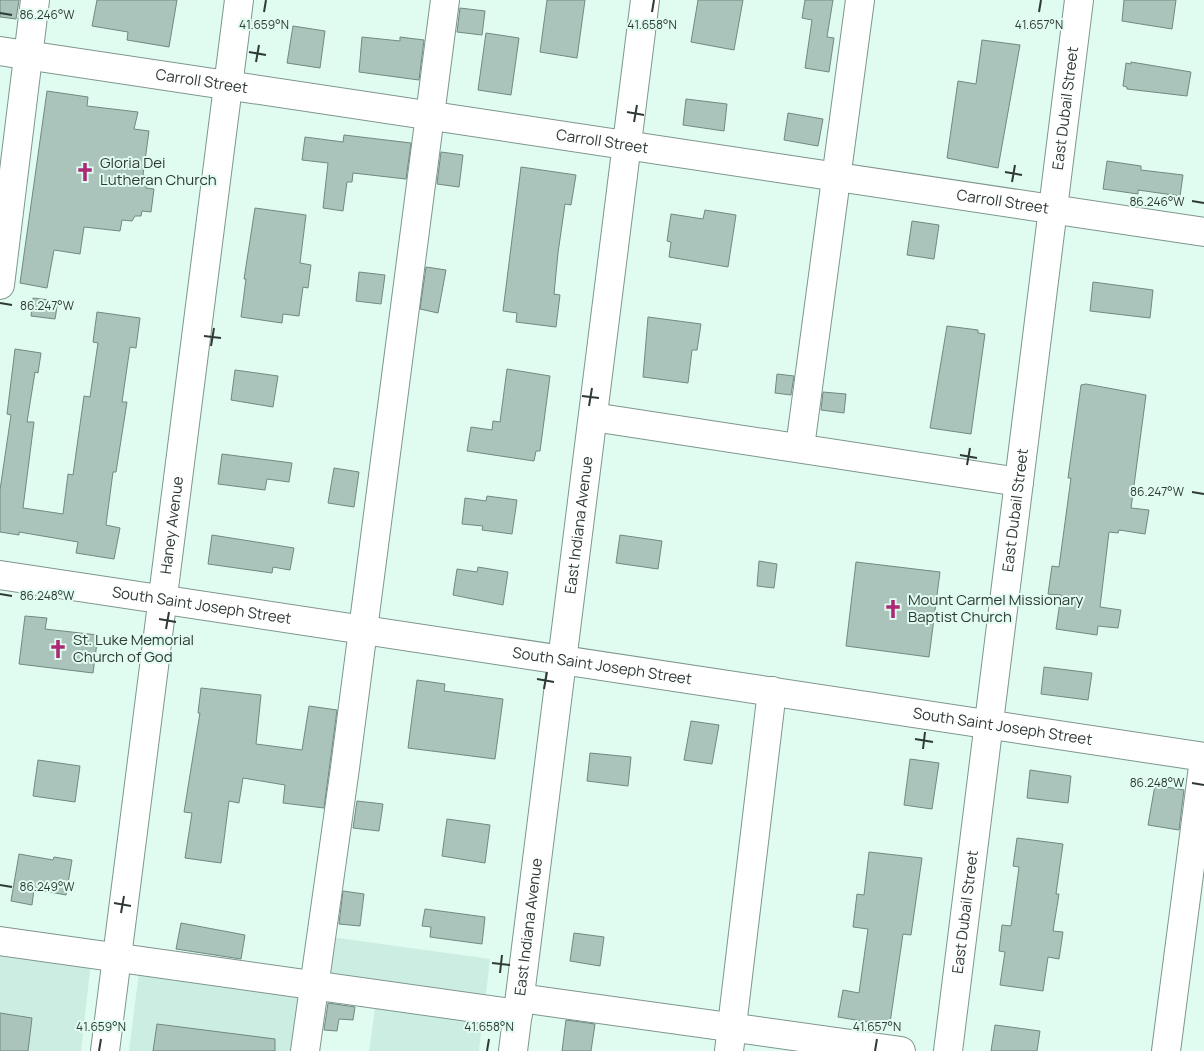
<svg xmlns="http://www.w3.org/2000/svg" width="1204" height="1051" font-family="Manrope,sans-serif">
<rect width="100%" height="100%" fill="#e0fbf0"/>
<g fill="#cceee2">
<path d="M331 937 490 959 485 1003 326 980Z"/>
<path d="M0 950 91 962 81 1051H0Z"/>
<path d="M139 972 305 993 298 1051H129Z"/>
<path d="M376 1001 483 1017 479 1051H369Z"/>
</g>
<g fill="#abc4bb" stroke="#718980">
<path d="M0 0H19L16 19 0 17Z"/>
<path d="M97 0H177L169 47 127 40 128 32 92 26Z"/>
<path d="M547 0H585L577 58 540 52Z"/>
<path d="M698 0H743L734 50 691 42Z"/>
<path d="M805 0H833L827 37 834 38 829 72 805 68 812 20 802 18Z"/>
<path d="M1124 0H1176L1172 29 1122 21Z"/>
<path d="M460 8 485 11 482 35 457 32Z"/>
<path d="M293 26 325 31 320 68 287 63Z"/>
<path d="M486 33 519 38 511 95 478 90Z"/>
<path d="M362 37 400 41V37L424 40 419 80 359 72Z"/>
<path d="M982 40 1020 45 998 168 947 158 958 81 976 84Z"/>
<path d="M1131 62 1191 72 1187 96 1127 89V87L1123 86 1126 63 1131 64Z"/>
<path d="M47 91 88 97 87 106 138 112 134 129 149 131 143 175 147 176 146 188 154 189 151 212 142 211 141 216H135L132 221 122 220 120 231 84 227 80 254 54 250 47 288 20 283Z"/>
<path d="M686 99 727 104 724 131 683 125Z"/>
<path d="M788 113 823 119 818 146 784 140Z"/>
<path d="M344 135 411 143 406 179 353 173 352 182H347L343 211 323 208 328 163 302 160 305 137 343 142Z"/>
<path d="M441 152 463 155 459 187 437 184Z"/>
<path d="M1107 161 1141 166V170L1183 175 1180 196 1138 190V194L1103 189Z"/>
<path d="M521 167 576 175 571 205 565 204 558 253 554 294 560 295 556 327 516 322 517 313 503 311Z"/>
<path d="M255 208 306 215 300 263 311 265 308 288 303 287 299 316 283 314 282 323 241 317 246 279H244Z"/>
<path d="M705 210 736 215 728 267 669 257 671 242 667 241 671 214 703 219Z"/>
<path d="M912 221 939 225 934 259 907 255Z"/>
<path d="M426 267 446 270 438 313 420 309Z"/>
<path d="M359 272 385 275 381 304 356 301Z"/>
<path d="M1093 282 1153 290 1150 318 1090 311Z"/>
<path d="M33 298 58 301 55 319 31 316Z"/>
<path d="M97 312 140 318 136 348 130 347 122 402H127L116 472H113L106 525 120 528 114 559 76 553 78 542 19 532V535L0 532V490L11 415 7 414 15 349 41 353 38 373 35 372 27 422H34L23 508 63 514 68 474 73 475 84 396 90 397 98 343 93 342Z"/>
<path d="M648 317 701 324 697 350H692L688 383 643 377Z"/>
<path d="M947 326 978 330V333L985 334 971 434 930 428Z"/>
<path d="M507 369 550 376 540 451H536L534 461 467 451 471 427 492 430 493 421 500 422Z"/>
<path d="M235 370 278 376 273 407 231 400Z"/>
<path d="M777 374 794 376 791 395 775 393Z"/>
<path d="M1086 384 1146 395 1131 508 1149 510 1145 534 1119 530 1118 533 1109 532 1100 607 1121 610 1118 628 1098 626 1097 635 1056 629 1061 595 1048 594 1052 566 1059 567 1071 478H1068L1081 385Z"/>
<path d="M823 392 846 394 844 413 821 410Z"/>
<path d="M222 454 292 463 289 482 267 479 265 490 218 484Z"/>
<path d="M334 468 359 472 354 507 328 503Z"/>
<path d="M487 496 517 500 512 534 482 530 483 526 462 524 465 498 486 501Z"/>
<path d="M212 535 294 548 290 570 273 567 272 573 208 564Z"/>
<path d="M620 535 662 541 658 569 616 563Z"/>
<path d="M759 561 777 564 774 588 757 586Z"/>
<path d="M856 562 940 572 929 657 846 646Z"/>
<path d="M478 567 508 572 503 605 453 595 457 569 477 572Z"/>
<path d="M25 616 47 618 45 629 98 635 93 673 19 664Z"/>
<path d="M1044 667 1092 673 1088 700 1041 694Z"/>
<path d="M417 680 445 684 444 691 503 699 495 759 408 748Z"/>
<path d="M201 688 261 695 256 744 302 750 309 706 337 710 324 808 283 803 285 785 243 778 239 803 229 801 221 863 185 858 192 813 184 812 200 713H198Z"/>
<path d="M691 721 719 725 712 764 684 760Z"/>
<path d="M590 753 631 757 628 786 587 781Z"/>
<path d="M910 759 939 763 932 809 904 805Z"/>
<path d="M38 760 80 766 75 802 33 796Z"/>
<path d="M1030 770 1071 776 1068 803 1027 798Z"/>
<path d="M1155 785 1184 790 1179 830 1148 825Z"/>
<path d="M357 801 383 804 379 831 353 828Z"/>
<path d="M447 819 490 825 485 863 442 856Z"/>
<path d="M1017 838 1063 844 1056 894H1059L1053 931 1063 932 1059 959 1048 957 1043 991 1000 985 1005 952 999 951 1002 925 1011 926 1019 867 1013 866Z"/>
<path d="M869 852 922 858 911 935 903 934 890 1023 879 1021V1024L838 1017 843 990 859 993 868 929 853 927 857 894 864 895Z"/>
<path d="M19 854 53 860 54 857 72 860 66 895 34 889 32 905 11 901Z"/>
<path d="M343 891 364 894 360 926 339 924Z"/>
<path d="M425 909 485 917 482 944 430 937 431 927 422 926Z"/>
<path d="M181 923 245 935 241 959 176 949Z"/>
<path d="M574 933 604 937 600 966 570 961Z"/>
<path d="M328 1003 355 1007 353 1020 339 1019 337 1031 324 1030Z"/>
<path d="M0 1013 32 1018 28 1051H0Z"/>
<path d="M566 1020 595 1024 591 1051H562Z"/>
<path d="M157 1024 275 1039V1051H153Z"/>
<path d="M995 1025 1040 1031 1037 1051H991Z"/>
</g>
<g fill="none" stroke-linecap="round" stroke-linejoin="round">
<g stroke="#7e968d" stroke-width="30">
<g id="minor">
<path id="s1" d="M0 51 1204 232"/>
<path d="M0 285 35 0"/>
<path d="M593 417 1019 482"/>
<path d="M800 447 860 0"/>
<path id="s2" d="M0 575 1204 757"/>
<path d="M0 941 518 1014"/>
<path d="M520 998 901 1051"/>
<path id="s3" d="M105 1051 239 0"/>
<path d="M305 1051 345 768 445 0"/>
<path id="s4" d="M513 1051 645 0"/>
<path d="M729 1051 772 691"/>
<path id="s5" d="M948 1051 1079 0"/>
<path d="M1166 1051 1204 759"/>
</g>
</g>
<use href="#minor" stroke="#fff" stroke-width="28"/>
</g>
<path fill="none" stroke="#2f3a36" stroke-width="2" d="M264 12 266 0M652 12 654 0M1039 12 1041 0M0 13 12 15M249 52 266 55M256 62 259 45M627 112 644 115M634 122 637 105M1005 172 1022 175M1012 182 1015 165M1192 201 1204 203M0 303 12 305M204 336 221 338M211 346 214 328M582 396 599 398M589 406 592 388M960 455 977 458M967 465 970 448M1192 492 1204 494M0 594 12 596M159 619 176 622M166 629 169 612M537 679 554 682M544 689 547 672M915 739 933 742M923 749 925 732M1192 783 1204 785M0 885 12 887M114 903 131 906M121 913 124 896M492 963 510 965M500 973 502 955M99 1051 101 1039M487 1051 489 1039M875 1051 877 1039"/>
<defs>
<g id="church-bare" transform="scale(1.5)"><path d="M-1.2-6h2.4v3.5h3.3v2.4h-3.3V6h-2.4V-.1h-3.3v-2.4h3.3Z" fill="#ac2974" stroke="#e0fbf0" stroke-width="2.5" paint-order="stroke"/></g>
</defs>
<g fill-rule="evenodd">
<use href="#church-bare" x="85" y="172"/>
<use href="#church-bare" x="893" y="609"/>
<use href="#church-bare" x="58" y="649"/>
</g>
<g text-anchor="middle" stroke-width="4" stroke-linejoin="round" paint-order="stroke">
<g font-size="15" fill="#2f3a36" stroke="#e0fbf0">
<text dy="5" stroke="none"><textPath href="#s1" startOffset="204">Carroll Street</textPath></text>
<text dy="5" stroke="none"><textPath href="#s5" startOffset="950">East Dubail Street</textPath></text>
<text dy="5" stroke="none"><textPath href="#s1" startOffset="609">Carroll Street</textPath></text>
<text dy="5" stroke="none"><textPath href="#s1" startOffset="1014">Carroll Street</textPath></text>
<text dy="5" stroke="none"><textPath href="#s5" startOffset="545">East Dubail Street</textPath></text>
<text dy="5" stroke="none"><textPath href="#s3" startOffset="530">Haney Avenue</textPath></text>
<text dy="5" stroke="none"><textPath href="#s4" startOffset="530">East Indiana Avenue</textPath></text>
<text dy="5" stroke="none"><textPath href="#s2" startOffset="204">South Saint Joseph Street</textPath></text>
<text dy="5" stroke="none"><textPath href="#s2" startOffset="609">South Saint Joseph Street</textPath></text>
<text dy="5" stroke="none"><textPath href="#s2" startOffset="1014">South Saint Joseph Street</textPath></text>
<text dy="5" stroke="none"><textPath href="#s5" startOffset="140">East Dubail Street</textPath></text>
<text dy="5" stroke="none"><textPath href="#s4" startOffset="125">East Indiana Avenue</textPath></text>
</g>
<g font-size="15" fill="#2f3a36" stroke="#e0fbf0" text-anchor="start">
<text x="100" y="168">Gloria Dei<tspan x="100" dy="17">Lutheran Church</tspan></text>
<text x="908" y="605">Mount Carmel Missionary<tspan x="908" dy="17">Baptist Church</tspan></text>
<text x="73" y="645">St. Luke Memorial<tspan x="73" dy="17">Church of God</tspan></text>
</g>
</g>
<g font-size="12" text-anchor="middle" fill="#2f3a36" stroke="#e0fbf0" stroke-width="4" stroke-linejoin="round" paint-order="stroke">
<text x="47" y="19">86.246°W</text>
<text x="264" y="29">41.659°N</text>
<text x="652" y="29">41.658°N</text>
<text x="1039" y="29">41.657°N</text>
<text x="1157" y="206">86.246°W</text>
<text x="47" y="310">86.247°W</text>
<text x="1157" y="496">86.247°W</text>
<text x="47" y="600">86.248°W</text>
<text x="1157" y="787">86.248°W</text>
<text x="47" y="891">86.249°W</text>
<text x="101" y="1031">41.659°N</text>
<text x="489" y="1031">41.658°N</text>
<text x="877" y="1031">41.657°N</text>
</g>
</svg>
